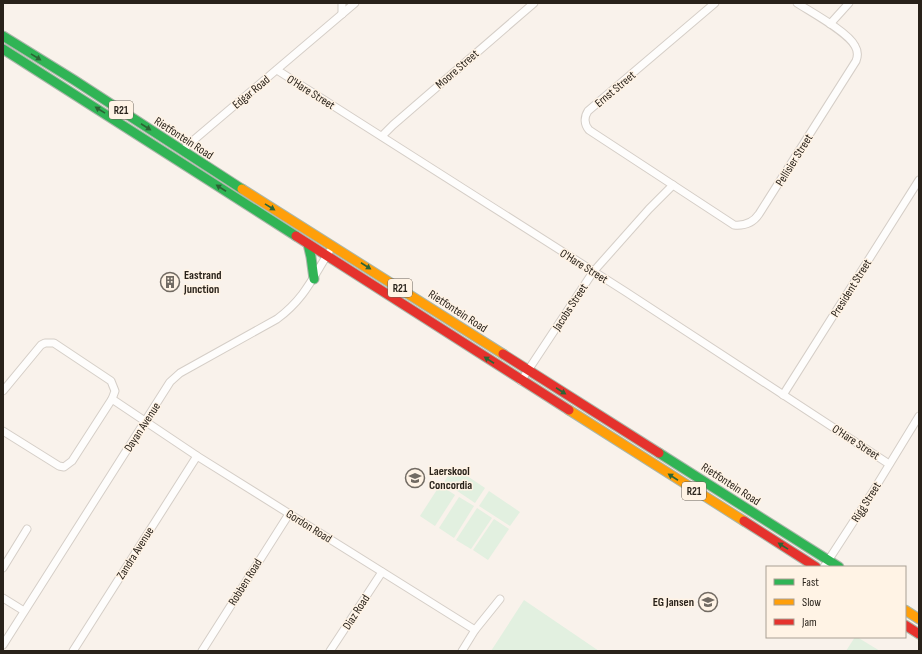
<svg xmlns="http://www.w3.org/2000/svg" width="922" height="654" font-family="'Sofia Sans Condensed',sans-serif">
<rect width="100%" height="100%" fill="#f9f2eb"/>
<g fill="#e2f0e0">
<path d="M454 467 485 488 475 503 444 482Z"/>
<path d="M440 485 455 495 435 526 420 516Z"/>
<path d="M489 491 520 512 510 526 479 506Z"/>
<path d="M459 497 474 506 454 538 439 528Z"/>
<path d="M477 508 492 518 471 549 456 540Z"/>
<path d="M494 519 509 529 488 560 473 550Z"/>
<path d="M524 600 599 651H491Z"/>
<path d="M855 637H857L880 651H846Z"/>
</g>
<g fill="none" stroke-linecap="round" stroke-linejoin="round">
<g stroke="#d5cec7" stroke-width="9">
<g id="street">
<path d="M342 3V14"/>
<path d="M715 3 588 111C584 117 584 124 589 130L734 225C745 226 753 223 759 214L856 61C858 56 858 51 855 46 848 32 811 12 797 3"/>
<path d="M830 24 849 3"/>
<path d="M277 70 626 292 889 464"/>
<path d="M382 136 393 125 534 3"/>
<path d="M182 150 355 3"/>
<path d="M521 381 593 272 649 209 673 185"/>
<path d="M3 391 41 345 45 343H54L111 381 115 391 112 399 72 461 64 467 59 466 3 431"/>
<path d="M783 395 919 180"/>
<path d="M112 399 197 456 475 630"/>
<path d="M824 567 872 493 919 416"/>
<path d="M3 568 27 529"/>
<path d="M3 598 24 611"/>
<path d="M3 645 170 382 180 373 277 319C304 299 312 279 329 252"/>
<path d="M73 651 197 456"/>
<path d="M202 651 289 514"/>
<path d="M330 651 382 572"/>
<path d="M462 651 475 630 500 599"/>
</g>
</g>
<g stroke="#aab7aa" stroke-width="11">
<g id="fast">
<path d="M3 36 74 80 242 189"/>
<path d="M3 49 296 236"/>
<path d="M308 244 311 257 314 279"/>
<path d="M659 453 839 567"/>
</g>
</g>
<g stroke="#aab7aa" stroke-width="11">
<g id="slow">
<path d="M242 189 503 354"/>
<path d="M569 410 744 521"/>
<path d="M905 610 919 619"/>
</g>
</g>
<g stroke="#aab7aa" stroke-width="11">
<g id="jam">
<path d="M296 236 569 410"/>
<path d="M503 354 659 453"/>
<path d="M744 521 816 567"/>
<path d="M905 625 919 634"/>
</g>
</g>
<use href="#street" stroke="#fefdfc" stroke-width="7"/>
<use href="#fast" stroke="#30b455" stroke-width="9"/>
<use href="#slow" stroke="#ff9f0a" stroke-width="9"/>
<use href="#jam" stroke="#e5322d" stroke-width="9"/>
</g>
<defs><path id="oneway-solid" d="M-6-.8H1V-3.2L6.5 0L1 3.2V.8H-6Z"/></defs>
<g fill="#2c6435">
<use href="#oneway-solid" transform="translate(36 57) rotate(32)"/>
<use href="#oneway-solid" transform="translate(100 110) rotate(-148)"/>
<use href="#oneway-solid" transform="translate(146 127) rotate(33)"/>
<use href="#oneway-solid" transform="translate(221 188) rotate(-147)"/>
<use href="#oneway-solid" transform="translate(270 207) rotate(32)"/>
<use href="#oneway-solid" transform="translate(366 266) rotate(33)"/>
<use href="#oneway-solid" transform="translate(489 360) rotate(-147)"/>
<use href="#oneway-solid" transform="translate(561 391) rotate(33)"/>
<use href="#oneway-solid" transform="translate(673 477) rotate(-147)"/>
<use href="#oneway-solid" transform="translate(783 546) rotate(-148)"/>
</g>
<defs>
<g id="building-ring" transform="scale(1)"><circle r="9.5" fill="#fff3e5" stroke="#726b63" stroke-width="1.5"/><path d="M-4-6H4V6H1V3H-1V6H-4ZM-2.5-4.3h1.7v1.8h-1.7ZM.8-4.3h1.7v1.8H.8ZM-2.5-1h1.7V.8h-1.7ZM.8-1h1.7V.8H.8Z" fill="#726b63"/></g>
<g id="school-ring" transform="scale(1)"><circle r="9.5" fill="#fff3e5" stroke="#726b63" stroke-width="1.5"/><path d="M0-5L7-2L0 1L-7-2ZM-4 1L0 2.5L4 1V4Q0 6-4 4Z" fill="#726b63"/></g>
</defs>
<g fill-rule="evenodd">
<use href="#building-ring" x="170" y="282"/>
<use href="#school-ring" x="415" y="478"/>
<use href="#school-ring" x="708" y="602"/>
</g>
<g text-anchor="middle" stroke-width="3" stroke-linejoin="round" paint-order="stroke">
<g fill="#fff3e5" stroke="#696157" stroke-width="1">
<rect x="109" y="101" width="24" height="18" rx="3"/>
<rect x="388" y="279" width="24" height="18" rx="3"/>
<rect x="682" y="482" width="24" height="18" rx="3"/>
</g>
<g font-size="11" font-weight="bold" fill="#29221a">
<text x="121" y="114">R21</text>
<text x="400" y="292">R21</text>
<text x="694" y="495">R21</text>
</g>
<g font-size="12" fill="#29221a" stroke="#fff3e5">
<text transform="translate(457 69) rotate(-41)" y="4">Moore Street</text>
<text transform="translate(615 89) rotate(-40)" y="4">Ernst Street</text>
<text transform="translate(251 92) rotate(-40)" y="4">Edgar Road</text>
<text transform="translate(311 92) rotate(32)" y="4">O'Hare Street</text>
<text transform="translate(184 138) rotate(33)" y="4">Rietfontein Road</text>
<text transform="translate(794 160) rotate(-58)" y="4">Pellisier Street</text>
<text transform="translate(584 266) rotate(32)" y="4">O'Hare Street</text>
<text transform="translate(851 288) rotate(-58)" y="4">President Street</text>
<text transform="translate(570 307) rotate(-57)" y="4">Jacobs Street</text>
<text transform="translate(458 311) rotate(33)" y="4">Rietfontein Road</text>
<text transform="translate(142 427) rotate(-57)" y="4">Dayan Avenue</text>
<text transform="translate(856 442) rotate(33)" y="4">O'Hare Street</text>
<text transform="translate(731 484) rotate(33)" y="4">Rietfontein Road</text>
<text transform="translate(866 502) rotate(-58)" y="4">Rigg Street</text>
<text transform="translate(309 526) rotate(32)" y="4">Gordon Road</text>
<text transform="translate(135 553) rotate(-58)" y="4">Zandra Avenue</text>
<text transform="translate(245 582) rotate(-58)" y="4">Robben Road</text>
<text transform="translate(356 612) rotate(-57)" y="4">Diaz Road</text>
</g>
<g font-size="12" font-weight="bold" fill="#29221a" stroke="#fff3e5" text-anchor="start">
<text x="184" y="279">Eastrand<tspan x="184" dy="14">Junction</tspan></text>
<text x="429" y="475">Laerskool<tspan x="429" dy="14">Concordia</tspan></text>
<text x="694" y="606" text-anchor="end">EG Jansen</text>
</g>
</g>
<rect width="922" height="654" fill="none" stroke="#29221a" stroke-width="8"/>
<rect x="766" y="566" width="140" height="72" fill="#fff3e5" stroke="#a99f94"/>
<rect x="774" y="579" width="20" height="6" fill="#30b455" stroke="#a99f94"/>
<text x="802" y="586" font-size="12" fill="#29221a">Fast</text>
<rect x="774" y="599" width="20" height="6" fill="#ff9f0a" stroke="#a99f94"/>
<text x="802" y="606" font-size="12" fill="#29221a">Slow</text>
<rect x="774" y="619" width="20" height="6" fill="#e5322d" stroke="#a99f94"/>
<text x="802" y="626" font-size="12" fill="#29221a">Jam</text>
</svg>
